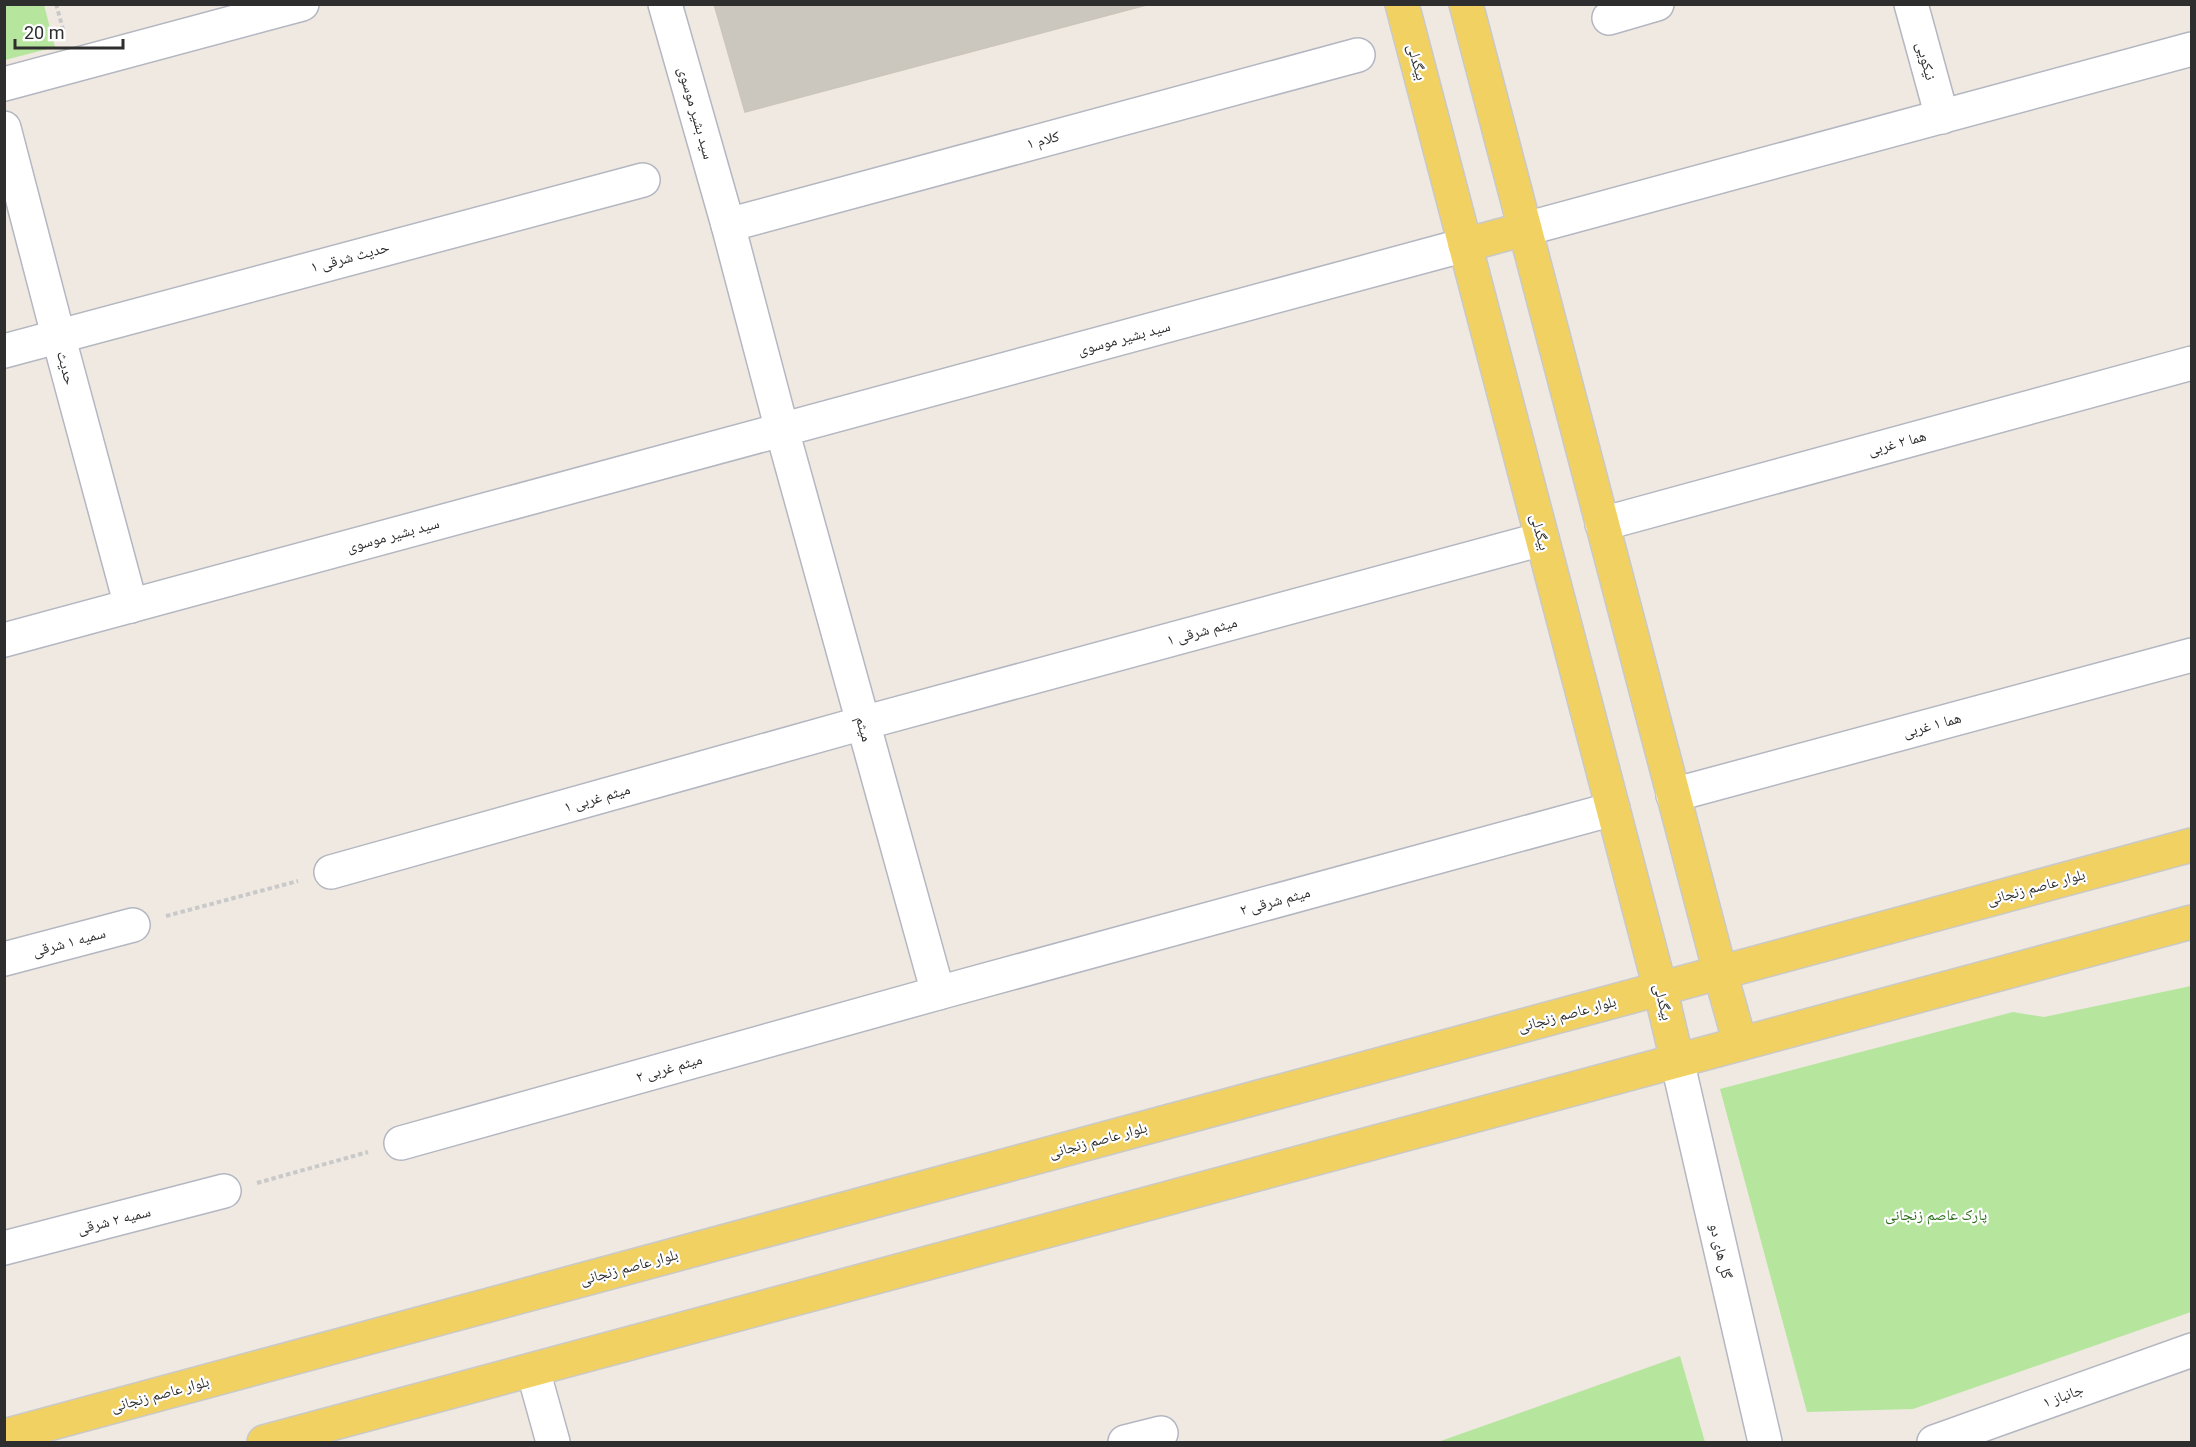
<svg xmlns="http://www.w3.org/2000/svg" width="2196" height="1447" font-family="Roboto,'Noto Naskh Arabic',sans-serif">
<rect width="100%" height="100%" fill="#efe9e1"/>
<g fill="#b6e59e">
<path d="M5 4 44 5 55 47 5 60Z"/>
<path d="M2191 986V1312L1913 1409 1807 1412 1720 1089 2013 1012 2044 1017Z"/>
<path d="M1680 1356 1705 1442H1438Z"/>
</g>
<path fill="#cbc7bf" stroke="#cbc5ba" stroke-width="1.5" d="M714 4H1150L745 112Z"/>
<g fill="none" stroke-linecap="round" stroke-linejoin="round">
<g stroke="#b4b7c1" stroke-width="36">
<g id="minor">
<path d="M665 4 728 225 782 430 938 993"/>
<path d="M1911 4 1942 117"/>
<path d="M1609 18 1657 4"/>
<path d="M4 84 302 4"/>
<path d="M4 128 58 335 131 606"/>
<path d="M728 225 1358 55"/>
<path d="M1525 229 2192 49"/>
<path d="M4 351 643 180"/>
<path d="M1602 524 2192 363"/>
<path d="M4 640 1465 245"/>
<path d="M1673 795 2192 655"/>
<path d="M331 872 863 723 1542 539"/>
<path d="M4 959 133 925"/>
<path d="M1677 1060 1765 1442"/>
<path d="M401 1143 938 993 1613 809"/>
<path d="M4 1248 224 1191"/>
<path d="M533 1370 553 1442"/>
<path d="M1125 1442 1161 1433"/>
<path d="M1934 1442 2192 1350"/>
</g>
</g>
<g stroke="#c9c9c9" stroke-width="36">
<g id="major">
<path d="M1402 4 1660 988 1677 1060"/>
<path d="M1466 4 1720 972 1740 1043"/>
<path d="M1465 245 1525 229"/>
<path d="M4 1436 2192 845"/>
<path d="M264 1442 2192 922"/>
</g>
</g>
<g stroke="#c9c9c9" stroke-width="4" stroke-dasharray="4.5 3" stroke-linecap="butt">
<path d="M56 4 64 33"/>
<path d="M166 916 298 881"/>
<path d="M257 1183 368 1152"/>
</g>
<use href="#minor" stroke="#fff" stroke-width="33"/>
<use href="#major" stroke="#f2d163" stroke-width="33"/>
</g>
<g text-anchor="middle" stroke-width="4.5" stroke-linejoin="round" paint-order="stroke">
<g font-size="15" fill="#2e2e2e" stroke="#fff">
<text transform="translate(1926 61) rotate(75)" y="5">نیکویی</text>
<text transform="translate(1417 62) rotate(75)" y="5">بیگدلی</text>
<text transform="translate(696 113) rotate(74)" y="5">سید بشیر موسوی</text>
<text transform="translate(1043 140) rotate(-15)" y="5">کلام ۱</text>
<text transform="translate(350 257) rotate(-15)" y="5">حدیث شرقی ۱</text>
<text transform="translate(1124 338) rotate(-15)" y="5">سید بشیر موسوی</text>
<text transform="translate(66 368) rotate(75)" y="5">حدیث</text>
<text transform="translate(1897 443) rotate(-15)" y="5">هما ۲ غربی</text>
<text transform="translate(1540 532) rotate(75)" y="5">بیگدلی</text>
<text transform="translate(393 535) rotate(-15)" y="5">سید بشیر موسوی</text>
<text transform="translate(1202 631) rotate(-15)" y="5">میثم شرقی ۱</text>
<text transform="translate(1932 725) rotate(-15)" y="5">هما ۱ غربی</text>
<text transform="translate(864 729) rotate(74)" y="5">میثم</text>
<text transform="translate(597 798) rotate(-16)" y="5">میثم غربی ۱</text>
<text transform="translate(2036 887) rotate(-15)" y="5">بلوار عاصم زنجانی</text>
<text transform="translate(1275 901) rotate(-15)" y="5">میثم شرقی ۲</text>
<text transform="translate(69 942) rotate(-15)" y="5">سمیه ۱ شرقی</text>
<text transform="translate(1663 1002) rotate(76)" y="5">بیگدلی</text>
<text transform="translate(1567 1014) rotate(-15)" y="5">بلوار عاصم زنجانی</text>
<text transform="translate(669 1068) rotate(-16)" y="5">میثم غربی ۲</text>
<text transform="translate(1098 1140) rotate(-15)" y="5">بلوار عاصم زنجانی</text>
<text transform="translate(114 1220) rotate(-14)" y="5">سمیه ۲ شرقی</text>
<text transform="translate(1721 1251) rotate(77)" y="5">گل های دو</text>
<text transform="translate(629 1267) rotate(-15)" y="5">بلوار عاصم زنجانی</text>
<text transform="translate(160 1394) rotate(-15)" y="5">بلوار عاصم زنجانی</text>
<text transform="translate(2063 1396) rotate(-20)" y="5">جانباز ۱</text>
</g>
<g font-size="15" fill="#2c6e1b" stroke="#fff">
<text x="1936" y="1220">پارک عاصم زنجانی</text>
</g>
</g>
<rect width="2196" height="1447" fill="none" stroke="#2e2e2e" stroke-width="12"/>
<path d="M15 39v9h108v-9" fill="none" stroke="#2e2e2e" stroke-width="3"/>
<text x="24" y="39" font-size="18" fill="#2e2e2e" stroke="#ffffff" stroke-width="4.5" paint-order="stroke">20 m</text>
</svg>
